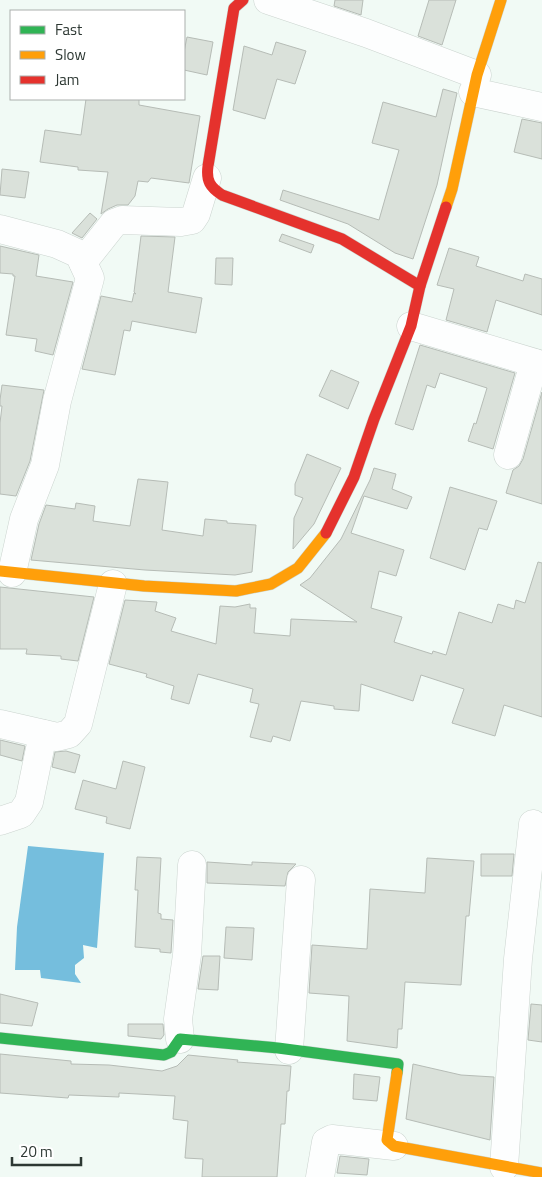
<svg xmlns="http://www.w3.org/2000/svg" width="542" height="1177" font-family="'Titillium Web',sans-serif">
<rect width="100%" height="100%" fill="#f1faf5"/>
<path fill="#75bedd" d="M28 846 104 853 97 948 83 945 84 958 75 965V974L81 983 41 978 40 970H15L17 927Z"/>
<g fill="#dae1da" stroke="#b6bcb6">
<path d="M335 0H363L361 15 334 6Z"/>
<path d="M429 0H456L442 45 418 36Z"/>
<path d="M187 37 213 42 207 75 184 70V52Z"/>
<path d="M276 42 306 51 295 84 277 79 265 119 233 110 244 46 272 55Z"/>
<path d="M443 89 457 93 437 185 413 259 395 253 348 224 280 200 283 190 379 220 399 150 372 143 383 102 436 117Z"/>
<path d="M86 99H139V105L200 116 189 183 151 178 148 182 138 181 135 196 128 205H117L108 209 101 214 108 172 78 170V167L40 162 45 130 81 135Z"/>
<path d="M522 119 542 123V159L514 152Z"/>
<path d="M2 169 29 172 25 198 0 195Z"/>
<path d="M90 213 97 219 82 238 72 233Z"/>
<path d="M282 234 314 245 311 253 279 241Z"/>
<path d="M141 236 175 237 168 292 202 298 196 333 132 321 130 331 124 330 115 375 82 369 101 296 132 302 134 293 136 294 134 292Z"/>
<path d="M0 246 39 255 36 276 73 282 53 355 35 351 37 339 6 335 15 276H13V274L0 273Z"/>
<path d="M449 248 479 257 476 266 523 281 525 274 542 279V315L496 300 487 332 446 320 454 289 437 285Z"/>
<path d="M216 258H233L232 285 215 284Z"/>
<path d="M420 345 515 373 493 449 468 441 474 423 476 424 487 388 440 373 435 388 427 385 413 430 395 424Z"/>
<path d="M331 370 359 382 348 409 319 396Z"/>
<path d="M2 385 44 390 30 461 16 496 0 494V423L2 406H0V400Z"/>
<path d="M542 392V504L506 493 513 470 519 466 523 459Z"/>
<path d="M307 454 341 468 314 524 293 549 294 518 303 498 295 495V484Z"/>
<path d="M374 468 396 474 392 489 412 497 407 509 364 496 351 533 404 550 396 576 379 571 371 608 402 617 394 642 432 654 433 651 446 655 459 612 492 623 498 604 514 609 516 600 525 603 538 562 542 563V717L504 705 495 736 452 723 464 689 421 675 413 701 361 684 359 711 334 709V706L301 701 290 741 273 736 271 742 250 737 259 704 250 702 253 689 198 674 189 704 171 699 174 686 146 677 147 674 109 664 125 600 157 602 155 611 176 618 171 631 216 644 220 606 235 607 250 604V608H256L254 633 290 636 291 619 357 622 300 585 310 578 341 539 370 480Z"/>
<path d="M138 479 168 482 162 530 203 536 205 519 227 521V523L256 525 252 572 235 575 145 570 31 560 39 524 46 505 75 509 76 503 95 506 93 521 130 526Z"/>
<path d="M450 487 497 501 487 530 479 528 465 570 430 558Z"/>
<path d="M0 587 94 597 78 661 61 659V656L26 654 27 649H0Z"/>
<path d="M0 740 25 746 22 761 0 755Z"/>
<path d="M66 751 80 755 75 773 52 767 55 752Z"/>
<path d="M123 761 145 767 130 829 106 823 107 817 75 809 83 780 116 789Z"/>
<path d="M481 854H514L512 876H481Z"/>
<path d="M137 857 161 858 158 913 161 914V919L173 920 171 953 160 952V949L135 947 138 890H135Z"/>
<path d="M427 858 474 861 469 916H466L461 985 405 982 402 1029H398L397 1048 347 1041 349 996 309 993 312 945 367 949 370 889 425 893Z"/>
<path d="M207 862 252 865V862L296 864 288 872 285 886 207 883Z"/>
<path d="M226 927 254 928 252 960 224 958Z"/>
<path d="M203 956H220L218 990 198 989Z"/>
<path d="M0 994 38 1003 32 1026 0 1023Z"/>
<path d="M531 1004 542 1005V1042L528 1040Z"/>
<path d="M128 1024H163L164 1035 161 1039 128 1036Z"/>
<path d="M0 1054 71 1061V1064L109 1065 162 1071 177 1066 188 1055 238 1060 237 1062 291 1066 289 1091H287L285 1124H281L277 1177H202L203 1159 185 1158 188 1121 173 1119 175 1096 119 1093V1097L69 1095 68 1098 0 1093Z"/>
<path d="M413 1064 461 1075 494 1077 490 1140 406 1119Z"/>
<path d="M354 1074 380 1077 377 1101 353 1099Z"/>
<path d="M340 1156 369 1159 367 1175 337 1173Z"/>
</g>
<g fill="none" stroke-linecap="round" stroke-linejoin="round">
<g stroke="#cbd4cf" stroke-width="29">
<g id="street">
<path d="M268 0 366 33 477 75"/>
<path d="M473 92 542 107"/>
<path d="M0 229 57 244 79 254 90 278 57 401 45 465 24 519 12 573"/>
<path d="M83 262 114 223 122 220 181 222 192 220 196 214 207 178"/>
<path d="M411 326 542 365"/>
<path d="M508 455 534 363"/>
<path d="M0 724 57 737 69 734 78 724 113 584"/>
<path d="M0 821 21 814 29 802 43 734"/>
<path d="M180 1039 178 1019 187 955 192 865"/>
<path d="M289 1050 301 880"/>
<path d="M504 1167 518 959 533 824"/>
<path d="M320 1177 326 1142 332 1139 394 1146"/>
</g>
</g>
<g stroke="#cbd4cf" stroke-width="12">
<path id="fast" d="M0 1038 164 1055 171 1052 180 1039 278 1048 398 1064 397 1073"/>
</g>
<g stroke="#cbd4cf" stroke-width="12">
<g id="slow">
<path d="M446 207 452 189 477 75 501 0"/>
<path d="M0 571 144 586 236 591 271 584 298 568 326 533"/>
<path d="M397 1073 387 1140 394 1146 542 1173"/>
</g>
</g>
<g stroke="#cbd4cf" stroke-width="12">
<g id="jam">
<path d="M243 0 234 8 208 166C206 181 210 187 222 195L342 239 420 286"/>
<path d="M326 533 354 477 374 419 411 326 420 286 446 207"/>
</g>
</g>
<use href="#street" stroke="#fdfefe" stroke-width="28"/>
<use href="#fast" stroke="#30b455" stroke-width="11"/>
<use href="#slow" stroke="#ff9f0a" stroke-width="11"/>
<use href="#jam" stroke="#e5322d" stroke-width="11"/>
</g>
<rect x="10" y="10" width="175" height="90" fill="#ffffff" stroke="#abafad"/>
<rect x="20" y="26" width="25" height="8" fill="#30b455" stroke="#abafad"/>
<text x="55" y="35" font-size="15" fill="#2d3833">Fast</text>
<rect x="20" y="51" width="25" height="8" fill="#ff9f0a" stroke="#abafad"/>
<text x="55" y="60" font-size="15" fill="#2d3833">Slow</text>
<rect x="20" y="76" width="25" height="8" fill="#e5322d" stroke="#abafad"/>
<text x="55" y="85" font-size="15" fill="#2d3833">Jam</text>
<path d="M12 1157v8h69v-8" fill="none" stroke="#2d3833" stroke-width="2.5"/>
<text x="20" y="1157" font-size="15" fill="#2d3833" stroke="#ffffff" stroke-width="4" paint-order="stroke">20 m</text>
</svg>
